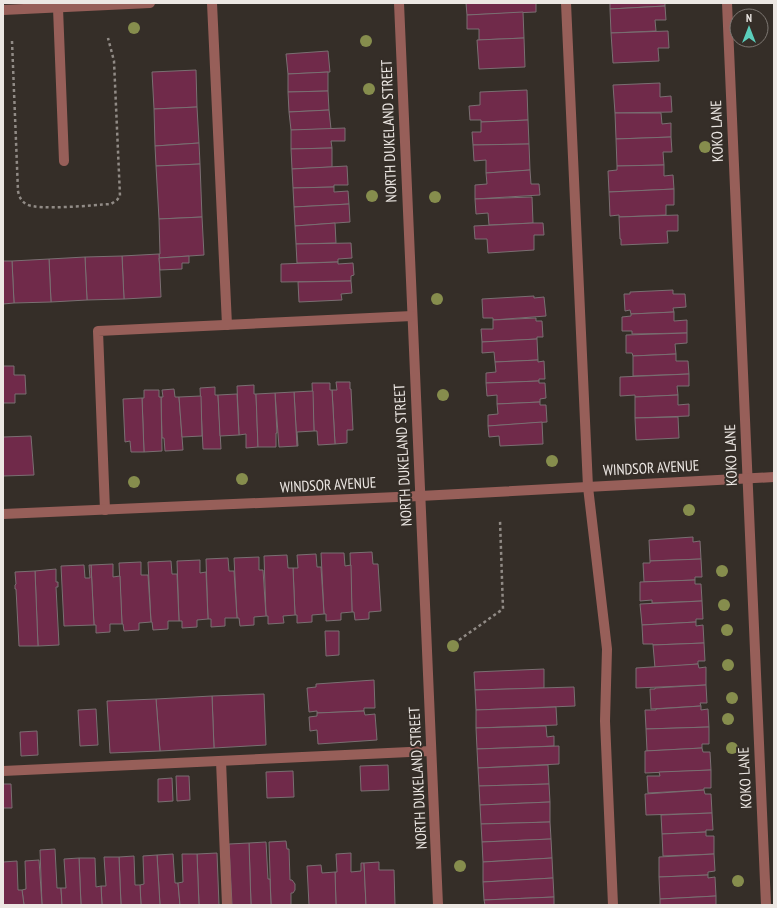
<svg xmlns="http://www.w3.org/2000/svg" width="777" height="908" font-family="'PT Sans Narrow',sans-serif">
<rect width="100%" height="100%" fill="#352e28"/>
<g fill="#702a4a" stroke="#7a6f72">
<path d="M466 3H536V12L467 15Z"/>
<path d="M610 3H665V6L610 9Z"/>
<path d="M665 6 666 20H655L656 31 611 33 610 9Z"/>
<path d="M523 12 524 38 479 40V29H467V15Z"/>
<path d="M668 31 669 48H658L659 61 613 63 611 33Z"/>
<path d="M524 38 525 67 479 69 477 40Z"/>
<path d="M328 51 330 72 288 74 286 54Z"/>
<path d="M196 70 197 107 154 109 152 72Z"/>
<path d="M328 72V91L288 92V74Z"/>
<path d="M660 83V97L671 96 672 112 615 113 613 85Z"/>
<path d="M527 90 528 120 481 122V120H470L469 106 480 105V92Z"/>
<path d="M328 91 329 110 289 112 288 92Z"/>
<path d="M197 107 199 143 155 146 154 109Z"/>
<path d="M329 110 331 129 291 130 289 112Z"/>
<path d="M615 113H661L662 124 671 123V137L616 139Z"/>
<path d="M528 120 529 144 473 145 472 132H481V122Z"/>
<path d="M345 128V141H331L332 148 291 149V130Z"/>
<path d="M671 137 672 152H663L664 165 617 166 616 139Z"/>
<path d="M199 143 200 164 156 166 155 146Z"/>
<path d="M529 144 530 170 486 173V160L474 161 473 145Z"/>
<path d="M332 148V167L292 169 291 149Z"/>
<path d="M200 164 202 217 159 219 156 166Z"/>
<path d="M664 165V176L673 175 674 189 609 192 608 171 617 170V166Z"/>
<path d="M347 166 348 185H334V187L293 188 292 169Z"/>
<path d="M530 170 531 184H539L540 195 475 199V185L487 184 486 173Z"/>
<path d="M334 187V192L348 191 349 204 294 207 293 188Z"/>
<path d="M674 189V205H666V215L619 217V215L610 216 609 192Z"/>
<path d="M532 197 533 223 489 225 488 213 476 214 475 199Z"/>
<path d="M349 204 350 222 295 226 294 207Z"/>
<path d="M678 215V231H667L668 243 621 245V239H620L619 217Z"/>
<path d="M202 217 204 255 159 258V254H160L159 219Z"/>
<path d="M335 223 336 243 296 244 295 226Z"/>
<path d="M533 223H543L544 235H534V250L488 253 487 239H475L474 226Z"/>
<path d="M351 243 352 258 338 259V262L297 263 296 244Z"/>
<path d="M159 254 161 297 124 299 122 256Z"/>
<path d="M122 256 124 299 87 300 85 257Z"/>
<path d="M189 256V263H182V269L160 270 159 258Z"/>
<path d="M85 257 87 300 51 302 49 259Z"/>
<path d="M49 259 51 302 14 303 12 261Z"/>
<path d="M3 261H12L14 303 3 304Z"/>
<path d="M338 262V264L353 263 354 275 351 276V281L281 282V264Z"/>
<path d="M351 281 352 293 341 294 342 300 299 302 298 282Z"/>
<path d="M673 290V294H685L686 307 673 308 674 312 631 314 630 310 625 311 624 294H630V292Z"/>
<path d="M534 296V298L544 297 546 316 493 320V318H483L482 299Z"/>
<path d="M674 312V321L687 320V333L632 334V331H622V317L631 316V314Z"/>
<path d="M536 318V321H542L543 337H537V339L482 342 481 329H493V320Z"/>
<path d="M687 333V343L675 344 676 354 633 356 632 353H626V335Z"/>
<path d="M537 339 538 360 495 362 494 352 482 353V342Z"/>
<path d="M676 354V361H688L689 374 633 376V356Z"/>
<path d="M538 360V362L544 361 545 379H539V381L486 383V373L496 372 495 362Z"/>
<path d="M3 366H14V375H25L26 394H15V403H3Z"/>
<path d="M689 374V386H677L678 395 635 397V395L620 396V377Z"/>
<path d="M539 381V383H545L546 398 540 399V402L497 404V395L487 396 486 383Z"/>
<path d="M336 382H350V389H351L353 430H347V443L335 444 332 390H337Z"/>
<path d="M312 383H330V390H332L335 444 318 445 317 431H314Z"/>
<path d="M254 385V394H256L258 447 246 448V434L239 435 237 386Z"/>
<path d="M215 387V395H218L221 449H203L200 388Z"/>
<path d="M174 389 175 397H179L183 450 165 451 164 438H162L161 397H163L162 390Z"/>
<path d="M144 390H159V397H161L162 451 144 452 142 398H144Z"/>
<path d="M313 391 314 431 297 432 298 446H297L294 392Z"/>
<path d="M294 392 297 446 279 447 275 393Z"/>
<path d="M275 393 277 433H276V447H258L256 394Z"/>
<path d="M237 394 239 435 220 436 218 395Z"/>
<path d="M678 395V405L689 404V416L635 418V397Z"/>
<path d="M201 396 202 436 182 437 179 397Z"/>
<path d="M142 398 144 452H131L130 441 125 442 123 399Z"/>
<path d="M540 402V405H546L547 422 488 426V415L498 414 497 404Z"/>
<path d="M678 417 679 438 636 440 635 418Z"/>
<path d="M542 422 543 444 500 446 499 436 489 437 488 426Z"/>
<path d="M31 436 34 475 3 476V437Z"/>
<path d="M693 537V542L700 541 701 559 650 561 649 540Z"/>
<path d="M372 552 373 564H378L381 611 369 612V619L355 620 354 612H352L350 553Z"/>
<path d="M321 553H344L345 566 351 565 352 612 341 613V620L326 621V614H324Z"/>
<path d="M316 554 317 567H321L324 614 312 615V622L297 623V615H295L293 568H298L297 555Z"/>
<path d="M287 555 288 568H293L295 615 283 616 284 623 268 624V616H266L264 556Z"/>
<path d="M259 557V570H263L266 616 254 617V625L240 626 239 618H237L234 558Z"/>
<path d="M228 558 229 571H234L237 618H225V626L211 627V619H208L206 559Z"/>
<path d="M701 559 702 577H695V580L644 582 643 563H650V561Z"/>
<path d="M200 560V573L206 572 208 619 197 620V627L182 628V621H179L177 561Z"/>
<path d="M171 561 172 574H177L179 621H168V629L153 630 152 622H151L148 562Z"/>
<path d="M141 562V575H148L151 622 139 623V630L124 631 123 624H122L119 563Z"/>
<path d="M113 564V577L120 576 122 624H110V632L96 633V625H94L91 565Z"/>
<path d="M84 565 85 578H90L89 565H91L94 625 64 626 61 566Z"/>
<path d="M56 569V582H58V587H56L59 645 38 646 35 571Z"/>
<path d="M35 571 38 646H19L16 589H15V585L16 584 15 572Z"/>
<path d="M695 580V584H701L702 601 652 603V600L640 601V582Z"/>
<path d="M702 601 703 619H696V622L642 625 640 604Z"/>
<path d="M696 622V626L703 625 704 643 653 645V644H643L642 625Z"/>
<path d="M325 631H339V655L326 656Z"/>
<path d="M704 643 705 661H698V664L655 668 653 645Z"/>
<path d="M698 664 699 668 706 667V685L636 688V668Z"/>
<path d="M544 669V688L475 690 474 672Z"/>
<path d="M374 680 375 708H364V711L317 713V711L309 712 307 688 316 687V684Z"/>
<path d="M706 685 707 703H700L701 706 651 709 650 689H655V688Z"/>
<path d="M574 687 575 706 476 710 475 690Z"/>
<path d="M264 694 266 745 214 748 212 696Z"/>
<path d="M212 696 214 748 160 751 156 699Z"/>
<path d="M156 699 160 751 110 753 107 701Z"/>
<path d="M701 706V710L708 709 709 727 646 729 645 710H656V709Z"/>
<path d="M556 707 557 725 476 728V710Z"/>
<path d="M96 709 98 745 80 746 78 710Z"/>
<path d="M364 711 365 715 375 714 377 740 318 744 317 730 310 731 309 717 317 716V713Z"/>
<path d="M546 726 547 737 554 736V746L477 749 476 728Z"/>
<path d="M709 727V744H702V748L647 751 646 729Z"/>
<path d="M37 731 38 755 21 756 20 732Z"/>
<path d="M559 746V764L478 768 477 749Z"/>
<path d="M702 748 703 752H710L711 770 645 773V751Z"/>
<path d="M388 765 389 790 361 791 360 766Z"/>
<path d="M548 765 549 784 479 786 478 768Z"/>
<path d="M711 770V788H704V790L648 793 647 776H660L659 772Z"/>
<path d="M293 771 294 797 267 798 266 772Z"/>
<path d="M176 776H189L190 800 177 801Z"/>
<path d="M172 778 173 801 158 802V779Z"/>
<path d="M3 784H11L12 808H3Z"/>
<path d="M549 784 550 802 480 805 479 786Z"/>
<path d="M704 790 705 794H711L712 813 646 815 645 794Z"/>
<path d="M550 802V822L481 824 480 805Z"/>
<path d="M712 813 713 830H706V832L662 834 661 815Z"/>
<path d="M550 822 551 839 482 842 481 824Z"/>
<path d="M706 832V836H714V854L663 856 662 834Z"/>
<path d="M551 839 552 858 483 862 482 842Z"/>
<path d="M286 841 287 849H289L290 880H292L295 884V890L293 893H291V905H271L269 842Z"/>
<path d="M266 842 268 879H270L271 905H251L249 843Z"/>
<path d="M249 843 251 905H232L229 844Z"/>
<path d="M55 849 57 888H61L62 905H42L40 850Z"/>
<path d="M217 853 219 905H199L197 854Z"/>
<path d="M351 853V872L361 871V863H364L366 905H336L335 872H337L336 854Z"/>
<path d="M173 854 175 883H178L180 905H160L157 855Z"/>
<path d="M182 854H197L199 905H180L178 883 183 882Z"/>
<path d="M714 854 715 871 708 872V875L659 877V857Z"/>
<path d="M157 855 160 905H141L140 885 144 884 143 856Z"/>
<path d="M134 856 135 885H140L141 905H121L119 857Z"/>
<path d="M104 857H119L121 905H102L101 886H106Z"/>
<path d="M79 858H95L96 887 101 886 102 905H81Z"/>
<path d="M79 858 81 905H62L61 888H66L64 859Z"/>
<path d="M552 858 553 878 483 882V862Z"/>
<path d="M39 860 42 905H24L22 890 26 889 25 861Z"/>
<path d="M17 861 18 890H22L24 905H3V862Z"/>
<path d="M379 862V870H394L395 905H366L364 863Z"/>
<path d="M321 865 322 873 335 872 336 905H309L307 866Z"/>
<path d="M708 875V878L715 877 716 896 660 899 659 877Z"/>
<path d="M553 878 554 897 484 900 483 882Z"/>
<path d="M716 896V905H660V899Z"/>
<path d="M554 897V905H485L484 900Z"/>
</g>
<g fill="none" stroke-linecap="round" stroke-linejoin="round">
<g stroke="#918b86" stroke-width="2.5" stroke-dasharray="3 3" stroke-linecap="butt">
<path d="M12 41 18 191C19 196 21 201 26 204 38 211 94 205 111 204L117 200 120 196 114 61 108 38"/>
<path d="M459 640 503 609 500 520"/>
</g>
<g stroke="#975f59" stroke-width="10">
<path d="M212 3 227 325"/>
<path d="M399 3 438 905"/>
<path d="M566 3 588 487 607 649 605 721 613 905"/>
<path d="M727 3 766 905"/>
<path d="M58 8 64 161"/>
<path d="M3 10 150 3"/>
<path d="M105 510 98 331 412 316"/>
<path d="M3 514 420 496 774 477"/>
<path d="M221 761 227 905"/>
<path d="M3 771 431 751"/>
</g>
</g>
<g fill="#868d4d">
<circle cx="134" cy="28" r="6"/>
<circle cx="366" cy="41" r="6"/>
<circle cx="369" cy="89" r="6"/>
<circle cx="705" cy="147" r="6"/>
<circle cx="372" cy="196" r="6"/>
<circle cx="435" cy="197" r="6"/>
<circle cx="437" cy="299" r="6"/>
<circle cx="443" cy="395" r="6"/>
<circle cx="552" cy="461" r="6"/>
<circle cx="242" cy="479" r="6"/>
<circle cx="134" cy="482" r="6"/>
<circle cx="689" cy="510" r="6"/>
<circle cx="722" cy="571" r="6"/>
<circle cx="724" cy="605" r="6"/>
<circle cx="727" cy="630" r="6"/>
<circle cx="453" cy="646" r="6"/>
<circle cx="728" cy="665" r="6"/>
<circle cx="732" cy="698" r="6"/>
<circle cx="728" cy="719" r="6"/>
<circle cx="732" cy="748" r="6"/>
<circle cx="460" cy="866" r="6"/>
<circle cx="738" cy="881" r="6"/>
</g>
<g text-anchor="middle" stroke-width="4" stroke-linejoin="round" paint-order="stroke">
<g font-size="15" fill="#ece7e3" stroke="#352e28">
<text transform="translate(389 131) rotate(-92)" y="5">NORTH DUKELAND STREET</text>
<text transform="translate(717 131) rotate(-92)" y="5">KOKO LANE</text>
<text transform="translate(403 455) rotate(-93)" y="5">NORTH DUKELAND STREET</text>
<text transform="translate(731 455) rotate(-92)" y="5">KOKO LANE</text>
<text transform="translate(651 468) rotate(-3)" y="5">WINDSOR AVENUE</text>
<text transform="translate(328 485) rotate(-3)" y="5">WINDSOR AVENUE</text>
<text transform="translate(418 778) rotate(-93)" y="5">NORTH DUKELAND STREET</text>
<text transform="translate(745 778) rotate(-93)" y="5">KOKO LANE</text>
</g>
</g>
<rect width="777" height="908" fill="none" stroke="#ece7e3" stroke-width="8"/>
<g transform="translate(749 28)"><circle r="19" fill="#352e28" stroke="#7e7873"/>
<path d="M0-3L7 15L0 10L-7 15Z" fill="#5bcebb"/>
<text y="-6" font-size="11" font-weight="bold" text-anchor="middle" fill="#ece7e3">N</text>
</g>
</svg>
